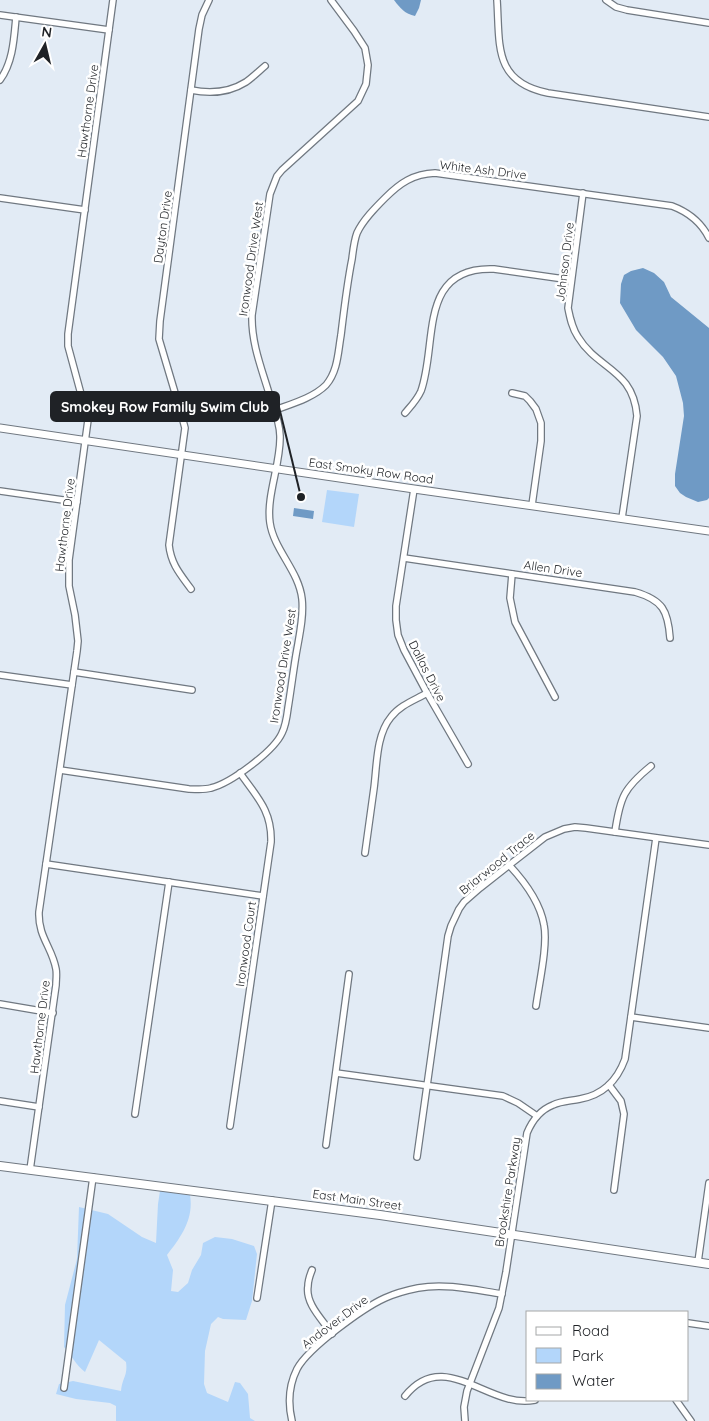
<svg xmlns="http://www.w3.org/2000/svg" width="709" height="1421" font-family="Quicksand,sans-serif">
<rect width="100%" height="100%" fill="#e2ebf5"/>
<g fill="#b3d6fa">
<path d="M327 490 359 494 354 527 322 522Z"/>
<path d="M160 1191 190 1195C194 1219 181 1237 167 1255L173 1270 171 1291 178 1292 188 1283 192 1270 201 1255 203 1243 215 1237 232 1239 254 1246 257 1254 252 1301 246 1320 223 1319 218 1317 211 1324 205 1351 204 1384 207 1393 228 1402 235 1382 240 1383 248 1394 250 1418 255 1421H116V1406L110 1403 76 1399 56 1394 59 1384 73 1381 121 1391C122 1378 128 1376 126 1362L99 1340 85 1372C76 1365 72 1356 64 1347L65 1305 77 1259 79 1207 108 1214 142 1237 156 1243 158 1204Z"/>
</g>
<g fill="#6f9ac5">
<path d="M394 0H421L419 8 415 16C405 14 400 8 394 0Z"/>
<path d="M643 268 654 273 664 282 671 297 709 328V498L707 500 698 502 686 497 680 493 675 486V474L684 416 683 403 676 376 663 357 636 330 620 303 621 284 624 275 631 271Z"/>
<path d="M294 508 314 511 313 519 293 516Z"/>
</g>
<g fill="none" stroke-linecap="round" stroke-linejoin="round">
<g stroke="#707881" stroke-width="8">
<g id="minor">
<path d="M497 0C500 45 493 82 548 93L709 117"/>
<path d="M606 0 616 7 627 10 709 23"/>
<path d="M0 15 109 30"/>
<path d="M0 80C13 62 14 39 16 17"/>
<path d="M191 90C210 94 230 92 246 82 253 77 259 71 265 66"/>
<path d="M583 193 568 308C570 318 572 328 578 337 598 370 633 369 637 416L622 518"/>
<path d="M0 198 85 210"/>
<path d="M512 393 525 396 530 401 536 409 541 423V441L532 505"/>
<path d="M275 410C291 404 313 398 326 385 338 371 338 352 341 335 344 310 347 284 352 259 353 251 354 241 357 233 363 220 375 208 385 198 400 183 413 174 435 173L672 206C688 212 701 222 709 238"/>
<path d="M405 413C411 406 417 400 421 391 438 344 417 266 494 269L571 280"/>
<path d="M414 489 396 606V620L398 635 404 650 427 693 468 764"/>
<path d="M0 491 77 502"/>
<path d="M404 558 635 592C663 600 668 611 670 638"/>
<path d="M512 574 510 598 515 622 555 697"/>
<path d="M191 589C180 574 171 564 169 545L185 428 181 413 159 339 160 321 199 29 202 15 209 0"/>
<path d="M74 672 192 690"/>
<path d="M0 675 72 685"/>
<path d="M60 770 189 789C197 789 204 790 211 788 231 783 274 751 282 733 286 725 287 716 288 708 291 690 293 673 296 655 299 637 304 617 302 599 299 571 274 550 270 523 266 496 281 463 280 436 280 424 275 411 271 400 263 372 251 344 252 315L270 194 277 176 282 170 358 101 366 84 368 65 365 48 354 31 331 0"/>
<path d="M615 832C620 797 624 788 651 766"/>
<path d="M365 853C368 831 371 810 374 788 377 765 376 735 391 717 400 705 415 700 427 693"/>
<path d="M46 864 263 896"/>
<path d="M509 865C524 881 540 902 544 925 548 945 539 984 536 1006"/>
<path d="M0 1004 53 1013"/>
<path d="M631 1017 709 1028"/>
<path d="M336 1073 503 1096 518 1103 537 1116"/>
<path d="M609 1085 621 1101 624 1114 614 1190"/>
<path d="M0 1101 39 1107"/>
<path d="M135 1114 169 882"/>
<path d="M230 1126 271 842C272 811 257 797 240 773"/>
<path d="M326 1145 349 974"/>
<path d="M417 1157 448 936 451 926 459 909 464 902 480 888 545 837 564 829 575 827 586 828 709 845"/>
<path d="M30 1170 56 985C56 980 57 974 56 969 52 947 38 937 39 912L77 651 78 641 75 615 69 586V560L88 420 68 346V334L113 0"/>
<path d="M698 1262 709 1183"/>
<path d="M312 1270C310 1275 308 1280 308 1286 305 1304 323 1320 332 1334"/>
<path d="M257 1298 272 1200"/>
<path d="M688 1323 709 1326"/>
<path d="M64 1388 93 1177"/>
<path d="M405 1396C445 1346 489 1410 535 1400"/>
<path d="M676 1400 691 1421"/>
<path d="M292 1421C288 1404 289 1385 297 1369 308 1348 363 1308 385 1298 396 1293 408 1290 418 1288 446 1283 475 1290 502 1294"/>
<path d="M465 1421 464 1407 467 1391 499 1308 506 1272 527 1133C532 1121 540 1110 553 1105 561 1101 571 1101 580 1099 603 1095 617 1081 625 1059L656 838"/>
</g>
</g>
<g stroke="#707881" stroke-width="9">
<path id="tertiary" d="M0 428 414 489 709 531"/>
</g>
<g stroke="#707881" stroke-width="10">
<path id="secondary" d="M0 1166 380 1215 709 1264"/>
</g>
<use href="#minor" stroke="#fff" stroke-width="5.5"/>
<use href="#tertiary" stroke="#fff" stroke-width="7"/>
<use href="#secondary" stroke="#fff" stroke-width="8"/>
</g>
<g text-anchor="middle" stroke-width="5" stroke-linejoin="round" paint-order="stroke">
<g font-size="12" fill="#1f2226" stroke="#fff">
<text transform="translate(88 111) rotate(-82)" y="4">Hawthorne Drive</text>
<text transform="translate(483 170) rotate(7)" y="4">White Ash Drive</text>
<text transform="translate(163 227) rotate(-82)" y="4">Dayton Drive</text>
<text transform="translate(251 259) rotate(-82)" y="4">Ironwood Drive West</text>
<text transform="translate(565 262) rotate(-83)" y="4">Johnson Drive</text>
<text transform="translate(371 471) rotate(8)" y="4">East Smoky Row Road</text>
<text transform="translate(65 525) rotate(-83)" y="4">Hawthorne Drive</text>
<text transform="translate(553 569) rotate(8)" y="4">Allen Drive</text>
<text transform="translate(283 666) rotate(-81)" y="4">Ironwood Drive West</text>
<text transform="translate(427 671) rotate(63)" y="4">Dallas Drive</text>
<text transform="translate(497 863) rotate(-39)" y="4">Briarwood Trace</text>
<text transform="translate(246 944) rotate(-82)" y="4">Ironwood Court</text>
<text transform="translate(40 1027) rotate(-83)" y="4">Hawthorne Drive</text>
<text transform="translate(508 1192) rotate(-81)" y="4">Brookshire Parkway</text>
<text transform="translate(357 1200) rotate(8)" y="4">East Main Street</text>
<text transform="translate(335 1322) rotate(-37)" y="4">Andover Drive</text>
</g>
</g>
<path fill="none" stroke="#1f2226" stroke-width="2" d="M301 497L279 407"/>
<circle fill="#1f2226" stroke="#fff" stroke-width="2" cx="301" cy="497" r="5"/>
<rect fill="#1f2226" stroke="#1f2226" stroke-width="2" x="51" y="392" width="228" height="29" rx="5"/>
<g font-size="14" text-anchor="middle" font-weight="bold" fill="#fff">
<text x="165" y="412">Smokey Row Family Swim Club</text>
</g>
<rect x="526" y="1311" width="162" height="90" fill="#ffffff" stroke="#a5a7a8"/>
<rect x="536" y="1327" width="25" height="8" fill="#ffffff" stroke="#a5a7a8"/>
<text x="572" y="1336" font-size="15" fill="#1f2226">Road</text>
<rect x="536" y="1348" width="25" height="15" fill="#b3d6fa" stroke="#a5a7a8"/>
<text x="572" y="1361" font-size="15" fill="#1f2226">Park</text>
<rect x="536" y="1374" width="25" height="15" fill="#6f9ac5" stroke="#a5a7a8"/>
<text x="572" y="1386" font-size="15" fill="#1f2226">Water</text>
<g transform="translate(45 45) rotate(8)" stroke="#ffffff" stroke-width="4" paint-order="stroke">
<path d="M0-4L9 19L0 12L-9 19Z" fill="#1f2226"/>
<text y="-8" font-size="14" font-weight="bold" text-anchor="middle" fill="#1f2226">N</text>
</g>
</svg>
